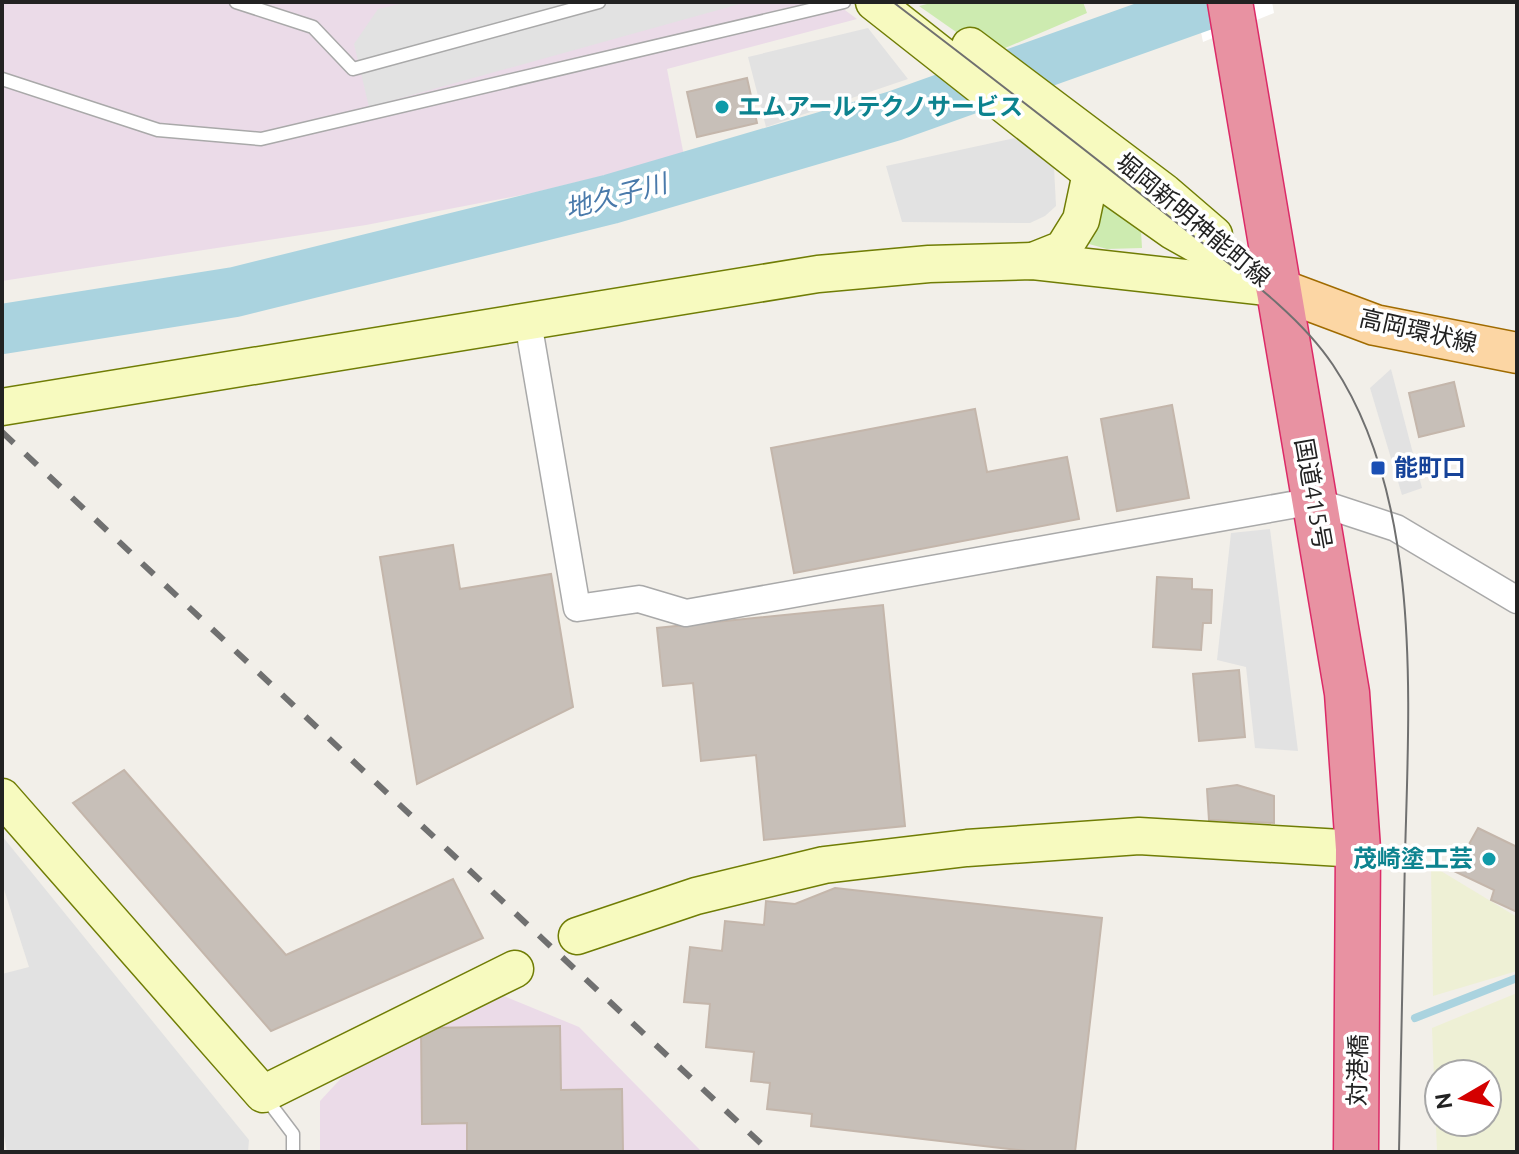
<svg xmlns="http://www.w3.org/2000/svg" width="1519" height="1154" font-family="Ubuntu,'Noto Sans JP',sans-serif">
<rect width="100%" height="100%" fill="#f2efe9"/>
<g fill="#ebdbe8">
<path d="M2 2H834L857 19 667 69 684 156 532 193 366 225 2 281Z"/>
<path d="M504 996 579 1027 702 1152H320V1101L346 1073Z"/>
</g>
<g fill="#eef0d5" fill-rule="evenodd">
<path d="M1431 865 1517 917V971L1433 996Z"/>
<path d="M1517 993V1152H1437L1432 1028ZM1439 1074H1487V1122H1439Z"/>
</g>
<g fill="#cdebb0">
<path d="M935 2H1083L1087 13 989 55 919 6Z"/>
<path d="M1107 201 1132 217 1134 226 1141 231 1142 248 1107 249 1089 244C1087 227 1093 211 1107 201Z"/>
</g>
<g fill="#e2e2e2">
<path d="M408 2H747L369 107 354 44 378 9Z"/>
<path d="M868 28 908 79 766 127 748 57Z"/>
<path d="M1015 138 1054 167 1056 206 1045 216 1030 223 902 222 886 166Z"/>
<path d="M1391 369 1422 488 1402 495 1370 388Z"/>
<path d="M1270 529 1298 751 1255 748 1246 667 1217 660 1231 533Z"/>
<path d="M2 836 249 1140 248 1152H7L2 1125V974L29 967 2 883Z"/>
</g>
<path fill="#fff" d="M1195 2H1272L1274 13 1203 42Z"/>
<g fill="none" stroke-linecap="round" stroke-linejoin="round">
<path stroke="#aad3df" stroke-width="8" d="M1415 1018 1517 978"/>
<path stroke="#aad3df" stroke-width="50" d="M2 329 235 292 611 199 894 116 1214 2"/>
</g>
<g fill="#c7bfb8" stroke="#c4b6ab" stroke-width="2">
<path d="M747 78 757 123 697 137 687 92Z"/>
<path d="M1454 382 1464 426 1419 437 1409 393Z"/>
<path d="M1172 405 1189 498 1117 511 1101 419Z"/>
<path d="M975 409 987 472 1067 457 1079 519 794 573 771 448Z"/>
<path d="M453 545 460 589 551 574 573 707 417 784 380 557Z"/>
<path d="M1157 577 1192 579V589L1212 590 1211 623H1203L1201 650 1153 647Z"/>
<path d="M883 605 905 826 764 840 756 755 701 761 693 683 663 686 657 628Z"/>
<path d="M1239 670 1245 737 1199 741 1193 674Z"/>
<path d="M124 770 286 955 453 879 483 938 271 1031 73 803Z"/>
<path d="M1237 785 1274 796V823L1209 820 1207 789Z"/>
<path d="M1478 828 1517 847V912L1491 900 1494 890 1454 871Z"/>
<path d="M835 888 1102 918 1075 1152H1036L811 1126 812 1114 767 1109 770 1083 751 1081 754 1052 706 1047 710 1004 684 1002 690 947 722 951 725 921 764 925 766 901 795 904Z"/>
<path d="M560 1026 561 1090 622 1089 623 1152H467V1123L422 1124 421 1028Z"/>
</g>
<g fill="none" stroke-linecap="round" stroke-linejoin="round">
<g stroke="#a9a9a9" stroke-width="15">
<g id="lane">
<path d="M236 2 313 27 353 69 599 2"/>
<path d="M2 79 158 130 261 139 844 2"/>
<path d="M265 1097 293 1134V1152"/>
</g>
</g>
<g stroke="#a9a9a9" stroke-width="29">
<path id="street" d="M528 322 577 608 639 599 686 613 1314 501 1396 528 1517 600"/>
</g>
<g stroke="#707d05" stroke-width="39">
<g id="secondary">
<path d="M874 2 1091 173 1173 231 1258 279"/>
<path d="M970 46 1164 192 1214 235"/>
<path d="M1033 261 1063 249 1081 220 1091 173"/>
<path d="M2 407 818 274 929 264 1033 261 1276 288"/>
<path d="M2 797 263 1094 515 969"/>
<path d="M577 936 696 896 824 865 967 848 1139 836 1358 849"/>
</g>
</g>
<g stroke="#a06b00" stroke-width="43">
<path id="primary" d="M1276 288 1375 325 1517 353"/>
</g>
<g stroke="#dc2a67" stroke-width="47">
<path id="highway" d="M1230 2 1347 693 1358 849 1356 1152"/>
</g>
<use href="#lane" stroke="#fff" stroke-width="12"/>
<use href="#street" stroke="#fff" stroke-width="26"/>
<use href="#secondary" stroke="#f7fabf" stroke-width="36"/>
<use href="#primary" stroke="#fcd6a4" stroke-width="40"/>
<use href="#highway" stroke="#e892a2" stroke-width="44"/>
<path stroke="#707070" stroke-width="2" d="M893 2C990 76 1086 150 1181 226 1232 267 1297 311 1333 365 1423 500 1409 701 1405 856 1403 954 1401 1053 1399 1152"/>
<path stroke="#707070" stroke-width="6" stroke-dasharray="16 16" stroke-linecap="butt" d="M2 432 770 1152"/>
</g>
<g fill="#0f9aa8" stroke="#fff" stroke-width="3">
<circle cx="722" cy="107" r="8"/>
<circle cx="1489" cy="859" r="8"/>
</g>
<rect fill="#1a4fb4" stroke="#fff" stroke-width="3" x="1370" y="460" width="16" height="16" rx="4"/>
<g text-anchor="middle" stroke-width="7" stroke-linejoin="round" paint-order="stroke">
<g font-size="24" font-weight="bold" fill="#0d838f" stroke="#fff" text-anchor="start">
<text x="738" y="115">エムアールテクノサービス</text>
<text x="1473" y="867" text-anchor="end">茂崎塗工芸</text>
</g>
<g font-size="24" fill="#222" stroke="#fff">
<text transform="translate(1193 220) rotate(40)" y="8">堀岡新明神能町線</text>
<text transform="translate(1418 331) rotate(13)" y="8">高岡環状線</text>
<text transform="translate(1313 494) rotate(80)" y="8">国道415号</text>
<text transform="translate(1358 1070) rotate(-89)" y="8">対港橋</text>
</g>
<g font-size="24" font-weight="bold" fill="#164399" stroke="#fff" text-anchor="start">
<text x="1394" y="476">能町口</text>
</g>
<g font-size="26" font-style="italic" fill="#4a7aab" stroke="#fff">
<text transform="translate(616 196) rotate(-15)" y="9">地久子川</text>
</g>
</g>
<rect width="1519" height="1154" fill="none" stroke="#222222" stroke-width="8"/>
<g transform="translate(1463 1098) rotate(261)"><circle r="38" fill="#ffffff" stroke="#a7a7a7" stroke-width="2"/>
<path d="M0-6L14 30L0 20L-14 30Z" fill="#d40000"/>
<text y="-12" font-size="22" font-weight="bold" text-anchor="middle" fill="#222222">N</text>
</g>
</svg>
